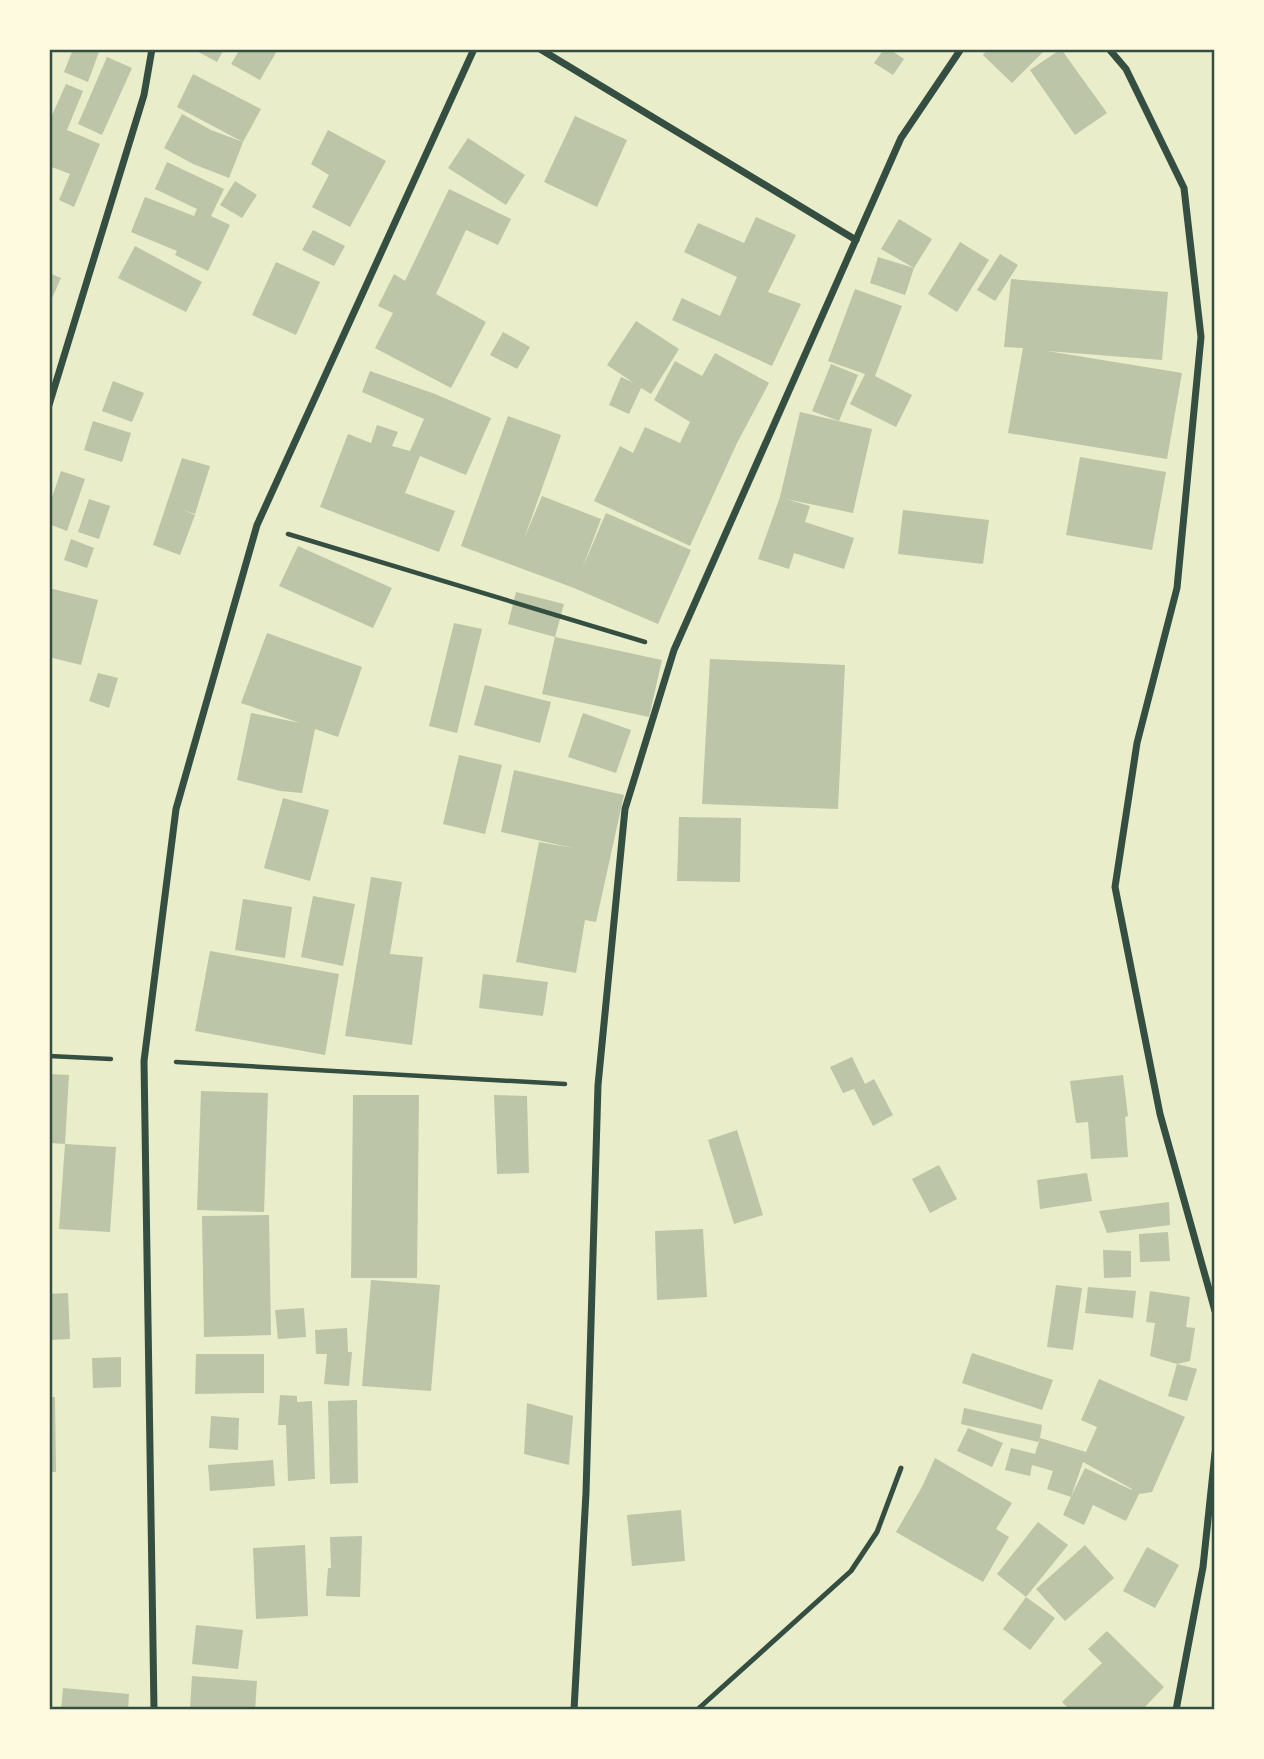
<svg xmlns="http://www.w3.org/2000/svg" width="1264" height="1759" font-family="'Golos Text',sans-serif">
<rect width="100%" height="100%" fill="#e9edc9"/>
<g fill="#bcc5a7" fill-rule="evenodd">
<path d="M73 49H100L88 82 64 72Z"/>
<path d="M193 49H224L217 62Z"/>
<path d="M240 49H278L260 80 231 64Z"/>
<path d="M884 49H889L904 59 893 75 874 63Z"/>
<path d="M988 49H1046L1012 83 983 55Z"/>
<path d="M1061 49 1107 113 1075 135 1030 70Z"/>
<path d="M107 57 132 68 102 135 78 124Z"/>
<path d="M193 74 261 109 243 142 177 107Z"/>
<path d="M66 84 83 91 67 130 100 144 74 207 59 200 70 174 49 166V122Z"/>
<path d="M182 114 211 130 243 142 229 178 193 164 164 148Z"/>
<path d="M575 116 627 140 597 207 544 182Z"/>
<path d="M328 130 386 161 350 227 312 207 329 175 311 164Z"/>
<path d="M468 138 525 175 506 205 448 168Z"/>
<path d="M167 162 224 189 211 216 230 225 208 271 175 255 177 251 131 232 145 197 194 216 197 209 155 189Z"/>
<path d="M235 181 257 195 242 218 220 205Z"/>
<path d="M449 189 511 219 498 245 466 230 436 294 486 322 451 388 375 348 393 313 378 306 394 274 405 281Z"/>
<path d="M756 217 796 235 768 292 801 304 772 366 672 320 682 298 720 316 737 277 684 252 698 223 744 243Z"/>
<path d="M899 219 932 239 914 268 905 295 870 283 878 257 914 268 881 249Z"/>
<path d="M313 230 345 246 334 266 302 250Z"/>
<path d="M960 242 989 260 957 312 928 294Z"/>
<path d="M135 246 202 282 186 312 118 278Z"/>
<path d="M1000 254 1018 265 995 301 977 290Z"/>
<path d="M276 262 320 282 296 335 252 315Z"/>
<path d="M49 273 61 278 49 305Z"/>
<path d="M1011 279 1168 292 1162 360 1047 351 1182 373 1167 459 1008 433 1023 348 1004 347Z"/>
<path d="M855 289 902 306 875 376 912 395 896 427 850 404 865 374 828 361Z"/>
<path d="M636 321 679 349 651 394 641 388 629 414 609 405 621 377 634 383 607 365Z"/>
<path d="M503 332 530 347 517 369 490 355Z"/>
<path d="M715 353 769 383 737 443 690 546 594 501 620 446 633 453 645 427 680 443 690 422 654 400 675 361 702 376Z"/>
<path d="M831 364 858 375 839 421 812 411Z"/>
<path d="M370 371 435 394 491 418 466 475 420 456 405 493 455 511 439 552 320 507 348 434 371 443 377 425 398 432 392 446 410 451 424 419 362 392Z"/>
<path d="M113 381 144 393 132 422 102 411Z"/>
<path d="M800 412 872 429 853 513 786 499 810 506 805 522 854 538 844 569 794 553 789 569 758 559 780 497Z"/>
<path d="M508 416 561 435 524 539 542 496 601 519 582 569 606 513 691 550 658 624 574 588 461 546Z"/>
<path d="M93 421 131 433 122 462 84 450Z"/>
<path d="M1080 457 1166 472 1152 550 1066 535Z"/>
<path d="M182 458 210 466 195 514 183 510 195 515 180 555 153 545Z"/>
<path d="M61 471 85 479 67 531 49 524V506Z"/>
<path d="M89 499 110 506 99 539 78 532Z"/>
<path d="M903 510 989 520 983 564 898 554Z"/>
<path d="M71 539 94 548 87 568 64 560Z"/>
<path d="M298 546 392 588 373 628 279 586Z"/>
<path d="M49 588 98 600 81 665 49 657Z"/>
<path d="M516 592 564 604 555 637 508 624Z"/>
<path d="M454 623 482 629 457 733 429 726Z"/>
<path d="M267 633 362 667 338 737 315 729 302 793 280 791 237 780 251 713 300 723 241 703Z"/>
<path d="M555 637 662 660 649 717 542 694Z"/>
<path d="M710 659 845 665 838 809 702 804Z"/>
<path d="M98 673 118 678 109 708 89 701Z"/>
<path d="M485 685 551 702 540 743 474 725Z"/>
<path d="M583 713 631 730 616 773 568 757Z"/>
<path d="M459 755 502 765 485 834 443 824Z"/>
<path d="M514 770 624 795 596 922 585 920 576 973 516 962 539 842 573 848 501 832Z"/>
<path d="M283 798 329 810 310 881 264 868Z"/>
<path d="M679 817 741 818 740 882 677 881Z"/>
<path d="M371 877 402 882 390 954 423 957 412 1045 345 1036Z"/>
<path d="M313 896 355 904 343 966 301 957Z"/>
<path d="M243 899 292 907 285 958 235 950Z"/>
<path d="M210 951 339 974 325 1055 195 1031Z"/>
<path d="M483 974 548 982 543 1016 479 1008Z"/>
<path d="M852 1057 865 1084 874 1079 893 1115 873 1126 854 1089 843 1093 830 1067Z"/>
<path d="M49 1074 69 1075 65 1144 116 1147 110 1232 59 1229 65 1144 49 1143Z"/>
<path d="M1123 1075 1128 1116 1125 1117 1128 1157 1091 1159 1088 1122 1076 1123 1070 1081Z"/>
<path d="M201 1091 268 1093 264 1212 197 1210Z"/>
<path d="M353 1095H419L417 1278H351Z"/>
<path d="M494 1095 527 1096 529 1173 497 1174Z"/>
<path d="M737 1130 763 1215 734 1224 708 1140Z"/>
<path d="M939 1165 957 1199 930 1213 912 1179Z"/>
<path d="M1087 1173 1092 1201 1040 1209 1037 1180Z"/>
<path d="M1169 1202 1170 1225 1107 1233 1099 1211Z"/>
<path d="M269 1215 271 1335 204 1337 202 1216Z"/>
<path d="M703 1229 707 1297 657 1300 655 1231Z"/>
<path d="M1168 1232 1170 1261 1140 1262 1139 1234Z"/>
<path d="M1103 1250 1131 1251V1277L1104 1278Z"/>
<path d="M371 1280 440 1285 431 1391 362 1386Z"/>
<path d="M1056 1285 1082 1288 1073 1350 1047 1347Z"/>
<path d="M1088 1287 1136 1291 1133 1318 1085 1313Z"/>
<path d="M1150 1291 1190 1297 1186 1327 1195 1328 1190 1361 1177 1364 1150 1356 1155 1323 1146 1322Z"/>
<path d="M68 1293 70 1339 49 1340V1294Z"/>
<path d="M304 1308 306 1337 278 1339 275 1310Z"/>
<path d="M347 1328 348 1352H352L349 1386 324 1384 327 1354H316L315 1330Z"/>
<path d="M972 1353 1053 1380 1042 1410 962 1383Z"/>
<path d="M196 1354H264V1393L195 1394Z"/>
<path d="M121 1357V1387L93 1388 92 1358Z"/>
<path d="M1177 1364 1197 1369 1187 1401 1168 1396Z"/>
<path d="M1099 1379 1185 1417 1152 1492 1139 1494 1126 1521 1093 1505 1084 1525 1063 1515 1071 1497 1047 1489 1053 1471 1032 1465 1030 1476 1005 1470 1011 1448 1035 1454 1040 1438 1038 1442 961 1424 964 1408 1042 1425 1040 1438 1086 1452 1097 1427 1081 1420ZM1083 1462 1132 1489V1490L1085 1468 1071 1497Z"/>
<path d="M280 1395 297 1396V1402L312 1401 315 1479 288 1481 286 1425H278Z"/>
<path d="M49 1397H55L56 1472H49Z"/>
<path d="M357 1400 358 1483 330 1484 328 1401Z"/>
<path d="M527 1403 573 1416 569 1465 524 1454Z"/>
<path d="M211 1416 239 1418 238 1450 209 1448Z"/>
<path d="M968 1428 1003 1443 992 1467 957 1451Z"/>
<path d="M935 1458 1012 1503 996 1529 1009 1537 983 1582 896 1532 922 1487Z"/>
<path d="M273 1460 275 1486 210 1491 208 1465Z"/>
<path d="M681 1510 685 1561 632 1566 627 1515Z"/>
<path d="M1038 1522 1068 1545 1026 1597 997 1574Z"/>
<path d="M362 1536 360 1597 326 1596 328 1568H331L330 1537Z"/>
<path d="M305 1545 308 1616 256 1619 253 1548Z"/>
<path d="M1085 1545 1114 1578 1065 1621 1036 1589Z"/>
<path d="M1147 1547 1179 1565 1155 1608 1123 1591Z"/>
<path d="M1026 1597 1055 1618 1030 1650 1003 1629Z"/>
<path d="M196 1625 243 1630 238 1669 192 1664Z"/>
<path d="M1107 1631 1164 1687 1142 1710H1070L1062 1702 1102 1663 1088 1649Z"/>
<path d="M192 1676 257 1681 255 1710H190Z"/>
<path d="M63 1688 129 1694 128 1710H61Z"/>
</g>
<g fill="none" stroke-linecap="round" stroke-linejoin="round">
<g stroke="#344e41" stroke-width="4.5">
<path d="M288 534 645 642"/>
<path d="M49 1056 111 1059"/>
<path d="M176 1062 565 1084"/>
</g>
<path stroke="#344e41" stroke-width="5" d="M697 1710 851 1571 877 1532 901 1468"/>
<g stroke="#344e41" stroke-width="7">
<path d="M540 49 856 240"/>
<path d="M1109 49 1126 69 1184 188 1201 337 1177 588 1137 743 1115 887 1160 1114 1215 1311"/>
<path d="M49 405 144 95 152 49"/>
<path d="M154 1710 144 1061 176 809 257 525 474 49"/>
<path d="M574 1710 586 1493 598 1085 625 809 674 650 901 138 961 49"/>
<path d="M1176 1710 1203 1567 1215 1453"/>
</g>
</g>
<rect width="1264" height="1759" fill="none" stroke="#fefae0" stroke-width="102"/>
<rect x="51" y="51" width="1162" height="1657" fill="none" stroke="#344e41" stroke-width="2.5"/>
</svg>
